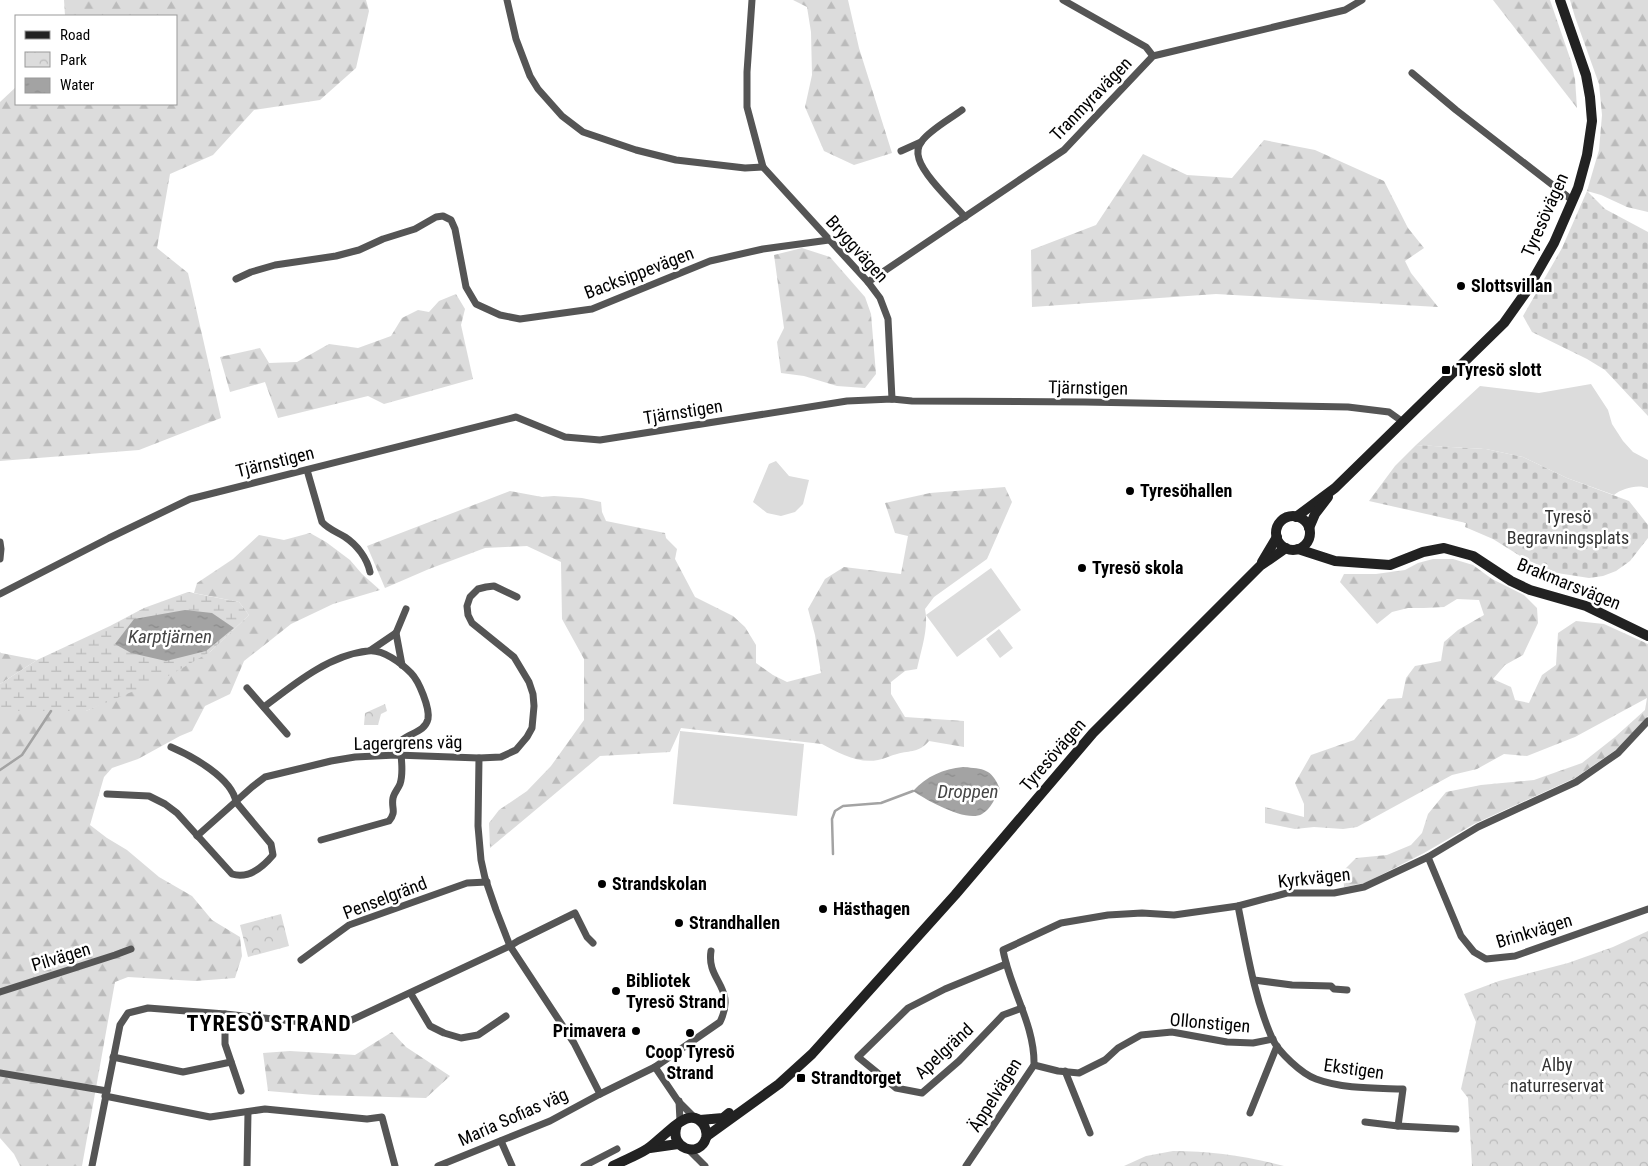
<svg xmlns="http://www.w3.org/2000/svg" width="1648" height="1166" font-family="'Roboto Condensed',sans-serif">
<defs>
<pattern id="forest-firs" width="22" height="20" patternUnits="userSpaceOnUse" patternTransform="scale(1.25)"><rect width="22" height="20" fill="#dcdcdc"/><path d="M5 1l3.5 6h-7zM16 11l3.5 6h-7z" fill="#bbb"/></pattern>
<pattern id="wetland-marsh" width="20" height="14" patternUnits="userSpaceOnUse" patternTransform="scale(1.25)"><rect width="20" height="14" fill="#dcdcdc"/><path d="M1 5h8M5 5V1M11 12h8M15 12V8" fill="none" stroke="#bbb"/></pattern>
<pattern id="cemetery-stones" width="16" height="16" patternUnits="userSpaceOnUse" patternTransform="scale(1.25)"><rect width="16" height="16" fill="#dcdcdc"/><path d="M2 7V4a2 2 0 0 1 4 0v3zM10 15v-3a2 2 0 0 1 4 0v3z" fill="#bbb"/></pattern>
<pattern id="park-crowns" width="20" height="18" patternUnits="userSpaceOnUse" patternTransform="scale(1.25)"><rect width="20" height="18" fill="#dcdcdc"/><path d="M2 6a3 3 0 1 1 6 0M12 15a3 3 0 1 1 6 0" fill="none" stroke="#bbb"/></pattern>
<pattern id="water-ripples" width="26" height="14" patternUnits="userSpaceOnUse" patternTransform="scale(1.25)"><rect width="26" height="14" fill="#a3a3a3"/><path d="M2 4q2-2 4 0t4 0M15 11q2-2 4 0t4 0" fill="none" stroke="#8b8b8b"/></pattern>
</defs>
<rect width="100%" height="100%" fill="#fff"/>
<g fill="#dcdcdc">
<path d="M1591 384 1608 410 1612 424 1623 441 1633 452 1648 460V488C1638 484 1622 488 1614 495L1567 478 1523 457 1486 449 1416 445 1480 386 1539 393Z"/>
<path d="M776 461 789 476 809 480 803 504 795 512 781 516 767 513 753 502 769 464Z"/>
<path d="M991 568 1021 610 957 657 926 615Z"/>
<path d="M999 629 1013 648 1000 658 986 639Z"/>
<path d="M680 731 804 744 797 816 673 804Z"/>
</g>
<g fill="url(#forest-firs)">
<path d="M64 0H366L369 11 356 68 320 100 254 110 213 155 170 174 157 248 188 273 221 418 139 450 0 461V102L16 87V104H176V16H65Z"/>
<path d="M793 0H848L859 48 892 153 854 165 824 151 805 107 812 75 811 32 807 7Z"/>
<path d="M1493 0H1550L1571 61 1575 79 1577 108Z"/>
<path d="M1570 0H1648V212L1627 207 1601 195 1587 191 1599 150 1602 115 1599 84 1575 17Z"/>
<path d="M1264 140 1315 150 1384 181 1408 228 1424 248 1405 261 1411 273 1438 307 1216 294 1032 307 1031 250 1096 225 1143 154 1187 175 1232 178Z"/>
<path d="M802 248 830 257 865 297 871 314 876 374 865 388 837 386 804 376 781 373 777 342 784 328 774 255Z"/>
<path d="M456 294 465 309 461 325 473 379 384 404 368 396 278 418 265 382 230 392 220 357 260 348 269 363 297 362 329 344 358 348 391 336 402 318 418 310 429 312 439 301Z"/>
<path d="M1005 487 1012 502 987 559 934 597 925 609C929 628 921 650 917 669L905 671 891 682V694L905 717 964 721V747L929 741C919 753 911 750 897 754 891 755 885 759 878 760 858 764 839 753 822 744L681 728 670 752 600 756 490 848 489 823 499 810 527 791 551 766 584 720V659L562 619 561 562 527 546 485 548 429 569 385 588 367 546 510 491 542 497 554 496 582 498 601 502 602 512 606 521 665 533 666 538 677 549 675 559 695 597 733 616 745 627 756 645V663L773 675 787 682 821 673 815 635 808 609 825 579 844 567 901 574 908 536 895 533 885 503 930 493Z"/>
<path d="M310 533 326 542 350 560 362 574 380 590 333 604 291 624 244 661 230 694 205 706 192 731 180 736 138 759 112 768 104 777 90 825 107 838 127 850 159 877 192 896 212 920 240 937 242 956 235 978 195 981 128 977 115 982 82 1166H20L14 1154 0 1138V711H86L210 652 249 615 239 602 194 593 197 583 233 559 259 535 284 540Z"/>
<path d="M1433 559H1453L1473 565 1492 579 1524 595 1537 608 1538 623 1523 655 1505 665 1493 679 1511 687 1515 700 1529 703 1542 675 1556 665 1558 633 1576 621 1604 624 1648 644V716L1620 747 1575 778 1474 824 1424 853 1365 883 1344 887 1343 871 1356 858 1387 855 1411 845 1422 833 1428 814 1446 792 1481 785 1534 780 1582 763 1615 737 1645 710 1647 698 1575 737 1527 756 1504 754 1477 769 1452 775 1357 827 1343 829 1314 827 1295 829 1265 823V807L1304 817V804L1295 783 1311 755 1354 740 1388 699 1402 698 1406 678 1415 666 1441 661 1444 642 1458 630 1484 615 1479 600 1457 599 1444 607 1424 608H1408L1392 612 1377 624 1340 582 1344 574H1376L1405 570 1418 563Z"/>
<path d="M0 652 1 653 37 660 0 684Z"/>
<path d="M392 1032 406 1047 450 1076 426 1098 314 1095 268 1091 263 1053 290 1051 355 1055Z"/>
</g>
<path fill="url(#wetland-marsh)" d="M188 592 239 602 249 615 210 652 165 678 86 711H0V684L37 660 110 626 144 608Z"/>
<g fill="url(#cemetery-stones)">
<path d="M1587 191 1605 209 1648 232V416L1605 370 1587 359 1532 332 1523 316 1562 248Z"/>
<path d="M1416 445 1486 449 1523 457 1567 478 1629 501 1648 525V538L1630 561 1616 571 1603 576 1589 578 1557 573 1525 559 1493 539 1465 527 1466 523 1369 501 1395 466Z"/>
</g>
<g fill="url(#park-crowns)">
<path d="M385 704 387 711 381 714 378 725H364L365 713Z"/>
<path d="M281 914 289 946 248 957 240 925Z"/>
<path d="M1648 931V1166H1472L1468 1098 1461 1089 1476 1022 1464 994 1499 981 1568 963 1613 947Z"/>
<path d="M1173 1151C1211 1151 1247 1156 1284 1166H1124L1146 1156Z"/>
</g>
<g fill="url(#water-ripples)">
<path d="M185 610 212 613 234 628 206 651 166 661 131 653 115 644 134 619Z"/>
<path d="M963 767C984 769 991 768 1000 789 995 798 991 809 982 814 967 823 926 800 913 791 927 776 943 769 963 767Z"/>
</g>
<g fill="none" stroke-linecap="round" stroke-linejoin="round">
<g stroke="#a3a3a3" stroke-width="2.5">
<path d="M0 770 22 755 51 711"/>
<path d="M833 854 832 819 835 811 843 806 881 803 913 791"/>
</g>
<g stroke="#555" stroke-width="7">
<path d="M507 0 516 39 530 76 538 89 562 116 583 132 636 150 676 160 745 168 763 167"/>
<path d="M752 0 747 72V107L763 167 868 282 880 298 888 319 892 399"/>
<path d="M1063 0 1146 47 1153 56"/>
<path d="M1412 73 1456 110 1572 200"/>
<path d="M962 110C950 119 930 130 922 141 918 146 917 153 919 159 924 176 953 203 965 217"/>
<path d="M901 151 921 142"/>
<path d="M236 279 251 272 275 265 336 256 359 250 383 239 415 229 436 217 443 216 451 220 455 229 466 287 476 304 500 315 520 319 592 309 710 261 763 249 829 240"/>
<path d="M868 282 1064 150 1153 56 1345 10 1362 0"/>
<path d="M307 470 322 522C328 529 337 532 345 537 357 545 367 558 370 572"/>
<path d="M0 542 1 549 0 559"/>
<path d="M0 594 109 538 190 499 516 417 565 437 600 440 847 401 892 399 912 401 1084 402 1348 407 1389 412 1403 422"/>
<path d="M396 633 402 665"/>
<path d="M371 650 396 633 406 609"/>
<path d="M247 688 287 734"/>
<path d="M264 707C294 684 329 655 368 651 383 649 401 663 411 673 419 681 430 708 428 719 425 732 410 733 402 740L401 744 400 755"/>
<path d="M479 758 478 826 481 860 485 878 496 910 510 946 574 1043 600 1094 655 1067 720 1022C737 987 706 981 711 951"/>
<path d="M107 794 149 796 165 804 177 813 232 874C248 879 263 867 273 855L271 844 236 802C232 778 192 756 171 747"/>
<path d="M197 836 252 787 265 777 331 761 355 757 396 755 479 758 501 757 516 750 527 737 532 728 534 706 533 694 529 682 514 657 472 623 468 615 467 606 470 597 478 589 486 587 494 586 517 597"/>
<path d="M321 840 389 821C397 811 391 809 393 798 394 793 398 789 400 784 403 775 402 764 401 755"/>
<path d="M1428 857 1461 936 1474 952 1486 959 1515 956 1648 909"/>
<path d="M1238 906C1247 950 1254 997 1272 1038 1278 1052 1302 1074 1316 1079 1343 1089 1374 1088 1403 1089L1398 1126 1365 1122"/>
<path d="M301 960 349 925 467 883 487 882"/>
<path d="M1006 964 945 989 908 1008 858 1057 896 1088 922 1093 959 1061 1003 1015 1022 1008"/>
<path d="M1254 980 1292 985 1331 986 1334 989 1347 990"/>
<path d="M0 992 115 955 131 949"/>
<path d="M411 994 430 1026 444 1033 461 1038 478 1035 506 1016"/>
<path d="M225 1014V1044L241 1091"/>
<path d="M113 1057 183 1072 231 1062"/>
<path d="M1034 1065 1058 1071 1079 1073 1105 1060 1118 1048 1141 1035 1172 1032 1227 1042 1253 1043 1273 1039"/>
<path d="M655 1067 678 1101 695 1118"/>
<path d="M1065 1071 1090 1133"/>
<path d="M0 1073 107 1091"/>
<path d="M105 1096 210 1117 265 1109 367 1119 382 1117 395 1166"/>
<path d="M679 1101 680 1121"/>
<path d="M1250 1113 1277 1046"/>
<path d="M1398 1126 1456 1129"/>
<path d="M501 1141 512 1166"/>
<path d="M689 1150 705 1166"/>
<path d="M92 1166 120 1025 128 1013 148 1008 225 1014 330 1025 343 1024 510 946 518 941 575 913 587 937 593 943"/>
<path d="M247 1166 248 1112"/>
<path d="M438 1166 550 1121 600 1094"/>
<path d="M584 1166 617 1149"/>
<path d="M966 1166 1034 1065C1035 1025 1010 989 1003 950L1061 923 1108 915 1142 913 1174 915 1238 906 1287 893H1334L1364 887 1428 857 1478 827 1576 782 1618 753 1648 721"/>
</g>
<g stroke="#222" stroke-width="10">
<circle cx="1293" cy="533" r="17"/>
<path d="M1296 517 1335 488 1504 323 1526 292 1554 243 1578 188 1587 155 1592 121 1590 97 1586 75 1560 0"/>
<path d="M1309 528 1315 514 1328 497"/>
<path d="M1298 549 1335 561 1390 565 1423 552 1444 548 1473 556 1511 581 1530 590 1586 606 1648 636"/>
<path d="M1262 562 1277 537"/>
<path d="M700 1120 723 1118 729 1113"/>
<path d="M707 1136 779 1084 812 1054 955 895 1093 733 1260 566 1286 548"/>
<path d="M650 1148 678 1144"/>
<path d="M613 1166C624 1160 636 1156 647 1149 653 1145 659 1139 665 1134 675 1126 691 1108 703 1124 706 1128 707 1134 706 1138 700 1159 668 1149 677 1125"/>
</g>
</g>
<g fill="#000" stroke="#fff" stroke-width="2">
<circle cx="1461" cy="286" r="5"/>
<rect x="1441" y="365" width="10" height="10" rx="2.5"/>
<circle cx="1130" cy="491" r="5"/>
<circle cx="1082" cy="568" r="5"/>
<circle cx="602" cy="884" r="5"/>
<circle cx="823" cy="909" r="5"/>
<circle cx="679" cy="923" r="5"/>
<circle cx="616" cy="991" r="5"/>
<circle cx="636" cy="1031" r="5"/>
<circle cx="690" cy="1033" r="5"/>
<rect x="796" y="1073" width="10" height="10" rx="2.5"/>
</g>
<g text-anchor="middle" stroke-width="5" stroke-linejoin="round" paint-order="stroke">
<g font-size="18" fill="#000" stroke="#fff">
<text transform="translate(1091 99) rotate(-46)" y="6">Tranmyravägen</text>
<text transform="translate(1545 215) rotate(-66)" y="6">Tyresövägen</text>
<text transform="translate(857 249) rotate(48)" y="6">Bryggvägen</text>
<text transform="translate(639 273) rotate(-21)" y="6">Backsippevägen</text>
<text transform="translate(1088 388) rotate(1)" y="6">Tjärnstigen</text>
<text transform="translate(683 412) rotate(-9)" y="6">Tjärnstigen</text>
<text transform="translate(275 462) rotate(-14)" y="6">Tjärnstigen</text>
<text transform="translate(1569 584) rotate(22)" y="6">Brakmarsvägen</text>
<text transform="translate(408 743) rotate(-1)" y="6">Lagergrens väg</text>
<text transform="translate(1053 755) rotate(-49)" y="6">Tyresövägen</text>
<text transform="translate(1314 878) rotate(-6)" y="6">Kyrkvägen</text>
<text transform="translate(385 898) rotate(-21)" y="6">Penselgränd</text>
<text transform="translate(1534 931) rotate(-17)" y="6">Brinkvägen</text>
<text transform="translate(61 957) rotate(-17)" y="6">Pilvägen</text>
<text transform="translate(1210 1023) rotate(5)" y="6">Ollonstigen</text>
<text transform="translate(944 1051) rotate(-43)" y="6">Apelgränd</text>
<text transform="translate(1354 1069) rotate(8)" y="6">Ekstigen</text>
<text transform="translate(995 1095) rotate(-58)" y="6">Äppelvägen</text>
<text transform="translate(513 1117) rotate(-24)" y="6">Maria Sofias väg</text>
</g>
<g font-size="18" font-weight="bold" fill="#000" stroke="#fff" text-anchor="start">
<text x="1471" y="292">Slottsvillan</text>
<text x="1456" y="376">Tyresö slott</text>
<text x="1140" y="497">Tyresöhallen</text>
<text x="1092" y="574">Tyresö skola</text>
<text x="612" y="890">Strandskolan</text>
<text x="833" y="915">Hästhagen</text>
<text x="689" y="929">Strandhallen</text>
<text x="626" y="987">Bibliotek<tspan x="626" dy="21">Tyresö Strand</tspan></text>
<text x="626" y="1037" text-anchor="end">Primavera</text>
<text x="690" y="1058" text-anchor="middle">Coop Tyresö<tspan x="690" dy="21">Strand</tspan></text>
<text x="811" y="1084">Strandtorget</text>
</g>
<g font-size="18" fill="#333" stroke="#fff">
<text x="1568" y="523">Tyresö<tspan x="1568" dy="21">Begravningsplats</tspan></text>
<text x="1557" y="1071">Alby<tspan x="1557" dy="21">naturreservat</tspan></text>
</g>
<g font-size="19" font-style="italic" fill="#444" stroke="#fff">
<text x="170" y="643">Karptjärnen</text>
<text x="968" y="798">Droppen</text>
</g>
<g font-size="22" font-weight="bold" letter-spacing="1" fill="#000" stroke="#fff">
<text x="269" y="1031">TYRESÖ STRAND</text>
</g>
</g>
<rect x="15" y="15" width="162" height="90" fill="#ffffff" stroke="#999999"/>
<rect x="25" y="31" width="25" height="8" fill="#222222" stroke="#999999"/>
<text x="60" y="40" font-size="15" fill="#000000">Road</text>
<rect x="25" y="52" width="25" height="15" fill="url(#park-crowns)" stroke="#999999"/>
<text x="60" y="65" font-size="15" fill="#000000">Park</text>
<rect x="25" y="78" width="25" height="15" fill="url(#water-ripples)" stroke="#999999"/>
<text x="60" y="90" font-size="15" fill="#000000">Water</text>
</svg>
